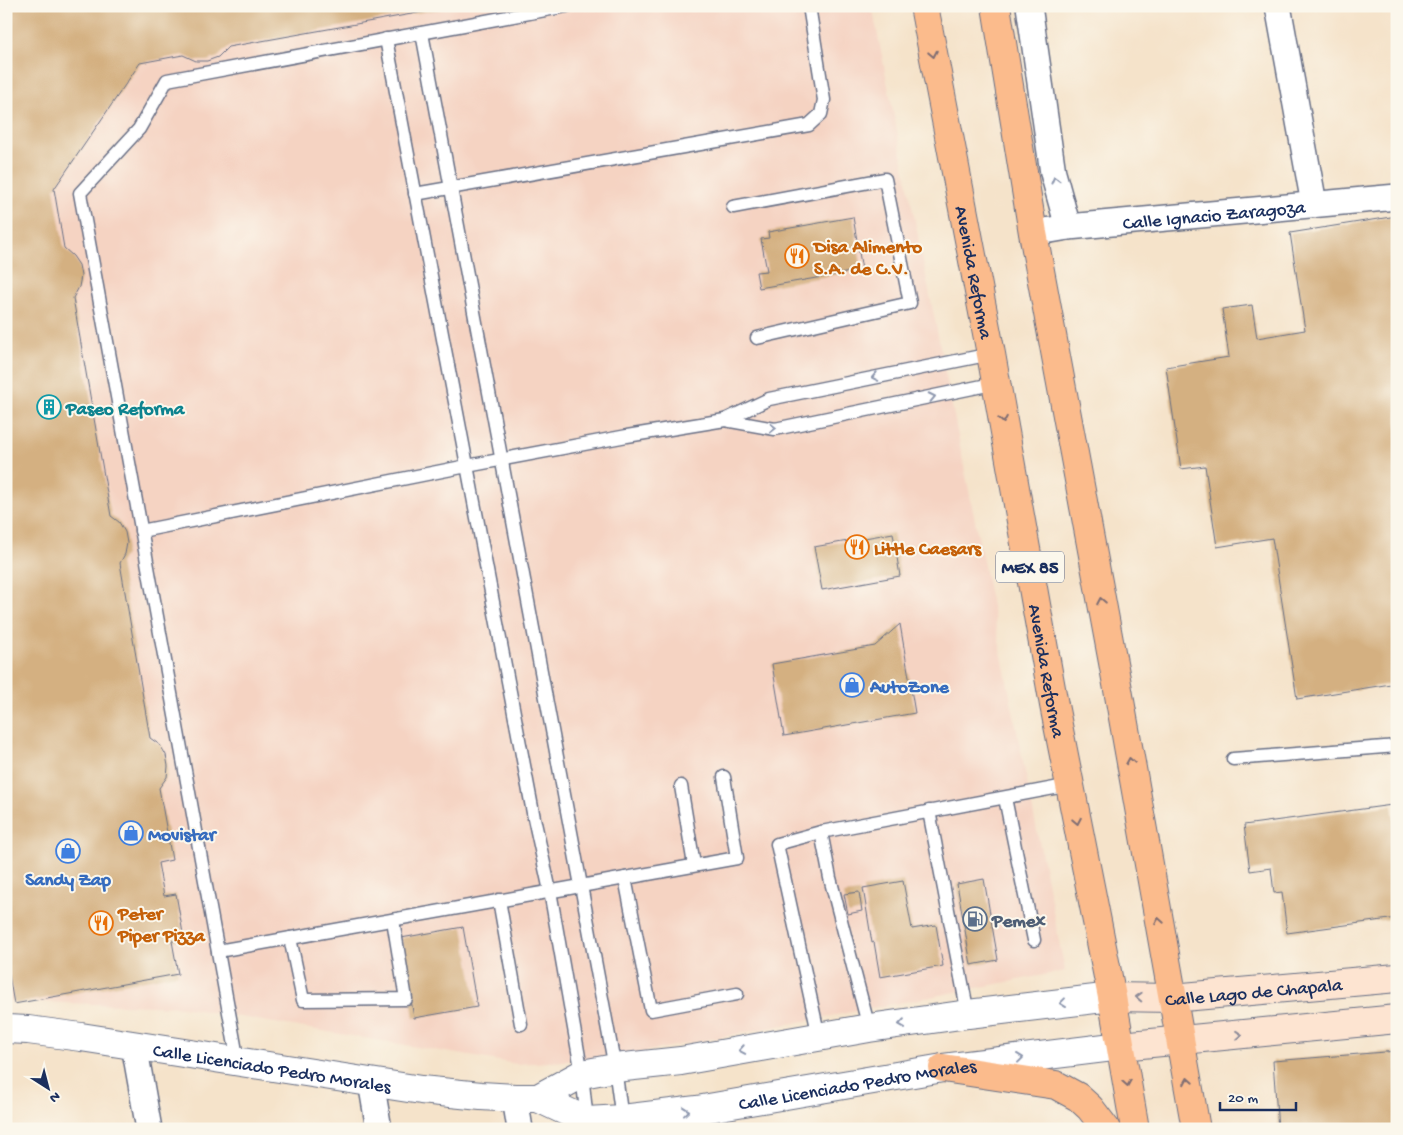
<svg xmlns="http://www.w3.org/2000/svg" width="1403" height="1135" font-family="'Gochi Hand',sans-serif">
<rect width="100%" height="100%" fill="#fbf7ec"/>
<filter id="ink" filterUnits="userSpaceOnUse"><feTurbulence type="fractalNoise" baseFrequency=".02" numOctaves="2"/><feDisplacementMap in="SourceGraphic" scale="10" xChannelSelector="R" yChannelSelector="G"/><feConvolveMatrix kernelMatrix="1 2 1 2 8 2 1 2 1" color-interpolation-filters="sRGB"/></filter>
<filter id="wash" filterUnits="userSpaceOnUse"><feTurbulence type="fractalNoise" baseFrequency=".0096" numOctaves="4" result="noise"/><feDisplacementMap in="SourceGraphic" scale="20" xChannelSelector="R" yChannelSelector="G"/><feGaussianBlur stdDeviation="1.12" result="paint"/><feColorMatrix in="noise" values="0 0 0 0 0 0 0 0 0 0 0 0 0 0 0 0 0 1.4 0 .05"/><feComposite in="paint" operator="in"/></filter>
<g filter="url(#wash)">
<rect width="100%" height="100%" fill="#f5e3ca"/>
<path fill="#f5d3c2" d="M6 6H872L1065 971 612 1058 517 1064 181 1007 6 1001Z"/>
<g id="blocks">
<g fill="#d4b081">
<path d="M6 6H445V8L228 47 218 57 207 61H196L183 55 140 63 54 189 64 248 73 256 79 265 81 276 79 287 73 298 111 516 119 522 125 532 127 543 125 554 120 563 150 738 160 745 166 755 168 766 167 777 159 788 172 860 158 863 164 896 176 894 184 939 172 941 178 974 14 1004 6 958Z"/>
<path d="M1397 216V683L1297 699 1272 538 1217 547 1205 466 1181 469 1166 367 1229 357 1222 309 1252 305 1257 338 1305 330 1290 233Z"/>
<path d="M853 217 862 270 759 288 756 272 767 271 761 239 769 238 768 232Z"/>
<path d="M893 533 900 576 822 590 814 547Z"/>
<path d="M900 624 915 713 784 736 772 664 875 646Z"/>
<path d="M1392 805 1397 842V918L1287 933 1282 892 1274 893 1271 868 1250 871 1244 825Z"/>
<path d="M984 879 998 960 971 965 957 884Z"/>
<path d="M903 881 912 929 936 925 943 966 880 977 874 942 872 943 863 888Z"/>
<path d="M859 892 862 911 848 914 844 894Z"/>
<path d="M463 927 477 1007 414 1018 401 938Z"/>
<path d="M1397 1051V1129H1278L1273 1061Z"/>
</g>
</g>
</g>
<g filter="url(#ink)">
<use href="#blocks" fill-opacity="0" stroke="#676e84" stroke-width="1"/>
<g fill="none" stroke-linecap="round" stroke-linejoin="round">
<g stroke="#676e84" stroke-width="15">
<g id="service">
<path d="M422 33 615 1068 622 1119"/>
<path d="M386 39 534 818 550 891 582 1074 587 1121"/>
<path d="M415 194 809 125 821 114 824 100 809 6"/>
<path d="M733 207 885 179 910 303 757 338"/>
<path d="M725 420 769 399 991 354"/>
<path d="M141 531 467 466 627 436 725 420 775 429 997 383"/>
<path d="M1233 759 1397 746"/>
<path d="M681 786 694 865"/>
<path d="M1005 798 1034 940"/>
<path d="M929 811 968 1014"/>
<path d="M625 878 651 1010 737 994"/>
<path d="M499 900 521 1024"/>
<path d="M290 938 303 1000 406 999 393 920"/>
<path d="M218 951 737 858 724 777"/>
<path d="M869 1028 830 878 821 832 1070 785"/>
<path d="M819 1037 777 844 821 832"/>
<path d="M238 1062 80 193 139 129 167 80 567 6"/>
</g>
</g>
<g stroke="#676e84" stroke-width="28">
<g id="minor">
<path d="M1029 6 1053 173 1068 227"/>
<path d="M1278 6 1314 204"/>
<path id="s1" d="M1033 233 1068 227 1397 197"/>
<path d="M134 1045 149 1129"/>
<path d="M371 1082 379 1129"/>
<path d="M515 1098 520 1129"/>
</g>
</g>
<g stroke="#676e84" stroke-width="30">
<g id="tertiary">
<path id="s2" d="M6 1029 28 1030 81 1037 421 1090 481 1096 515 1098H538L587 1121 622 1119 697 1110 943 1068 1121 1046"/>
<path d="M538 1098 582 1074 615 1068 681 1061 869 1028 968 1014 1112 997"/>
</g>
</g>
<g stroke="#676e84" stroke-width="30">
<g id="secondary">
<path id="s3" d="M1112 997 1172 998 1397 978"/>
<path d="M1121 1046 1397 1019"/>
</g>
</g>
<g stroke="#676e84" stroke-width="30">
<g id="primary">
<path id="s4" d="M924 6 991 354 1054 705 1112 997 1135 1129"/>
<path d="M996 6 1033 233 1117 684 1196 1129"/>
<path d="M943 1068 1056 1085 1078 1097 1090 1108 1106 1129"/>
</g>
</g>
<use href="#service" stroke="#fff" stroke-width="12"/>
<use href="#minor" stroke="#fff" stroke-width="25"/>
<use href="#tertiary" stroke="#fff" stroke-width="28"/>
<use href="#secondary" stroke="#fde4d1" stroke-width="28"/>
<use href="#primary" stroke="#fbbb8c" stroke-width="28"/>
</g>
<defs><path id="oneway-chevron" d="M-2-3.5L2.5 0L-2 3.5" fill="none" stroke-width="1.6" stroke-linecap="round" stroke-linejoin="round" transform="scale(1.25)"/></defs>
<g stroke="#806e73">
<use href="#oneway-chevron" transform="translate(933 54) rotate(79)"/>
<use href="#oneway-chevron" transform="translate(1003 420) rotate(80)"/>
<use href="#oneway-chevron" transform="translate(1101 601) rotate(-101)"/>
<use href="#oneway-chevron" transform="translate(1130 761) rotate(-100)"/>
<use href="#oneway-chevron" transform="translate(1077 821) rotate(79)"/>
<use href="#oneway-chevron" transform="translate(1159 921) rotate(-100)"/>
<use href="#oneway-chevron" transform="translate(1188 1081) rotate(-100)"/>
<use href="#oneway-chevron" transform="translate(1127 1083) rotate(80)"/>
</g>
<g stroke="#8d97ae">
<use href="#oneway-chevron" transform="translate(1055 180) rotate(-105)"/>
<use href="#oneway-chevron" transform="translate(875 377) rotate(169)"/>
<use href="#oneway-chevron" transform="translate(932 397) rotate(-12)"/>
<use href="#oneway-chevron" transform="translate(773 428) rotate(1)"/>
<use href="#oneway-chevron" transform="translate(1063 1003) rotate(173)"/>
<use href="#oneway-chevron" transform="translate(902 1024) rotate(172)"/>
<use href="#oneway-chevron" transform="translate(742 1050) rotate(170)"/>
<use href="#oneway-chevron" transform="translate(1020 1058) rotate(-7)"/>
<use href="#oneway-chevron" transform="translate(686 1111) rotate(-6)"/>
</g>
<g stroke="#8c8a98">
<use href="#oneway-chevron" transform="translate(1139 997) rotate(-178)"/>
<use href="#oneway-chevron" transform="translate(1239 1035) rotate(-5)"/>
</g>
</g>
<defs>
<g id="restaurant-ring" transform="scale(1.25)"><circle r="9.5" fill="#fbf7ec" stroke="#e8710a" stroke-width="1.5"/><path d="M-5-6h1v4h1v-4h1v4h1v-4h1v5L-1.5 .5V6h-2V.5L-5-1ZM5-6V6H3V1.5H1.5Q1.5-4 5-6Z" fill="#e8710a"/></g>
<g id="building-ring" transform="scale(1.25)"><circle r="9.5" fill="#fbf7ec" stroke="#0f9aa8" stroke-width="1.5"/><path d="M-4-6H4V6H1V3H-1V6H-4ZM-2.5-4.3h1.7v1.8h-1.7ZM.8-4.3h1.7v1.8H.8ZM-2.5-1h1.7V.8h-1.7ZM.8-1h1.7V.8H.8Z" fill="#0f9aa8"/></g>
<g id="shop-ring" transform="scale(1.25)"><circle r="9.5" fill="#fbf7ec" stroke="#3f7fe0" stroke-width="1.5"/><path d="M-5-2.5h2.3a2.7 3.5 0 0 1 5.4 0H5L5.5 6h-11ZM-1.5-2.5h3a1.5 2.3 0 0 0-3 0Z" fill="#3f7fe0"/></g>
<g id="fuel-ring" transform="scale(1.25)"><circle r="9.5" fill="#fbf7ec" stroke="#5c6f8a" stroke-width="1.5"/><path d="M-5.5-6h7V0h2V4h1.3V-2.5L3-4.5l.8-.8L6-3V5H2.5V1h-1V6h-7ZM-4.2-4.7v3.2H.2V-4.7Z" fill="#5c6f8a"/></g>
</defs>
<g fill-rule="evenodd">
<use href="#restaurant-ring" x="797" y="256"/>
<use href="#building-ring" x="49" y="407"/>
<use href="#restaurant-ring" x="857" y="547"/>
<use href="#shop-ring" x="852" y="685"/>
<use href="#shop-ring" x="131" y="833"/>
<use href="#shop-ring" x="68" y="851"/>
<use href="#fuel-ring" x="975" y="919"/>
<use href="#restaurant-ring" x="101" y="923"/>
</g>
<g text-anchor="middle" stroke-width="4" stroke-linejoin="round" paint-order="stroke">
<rect fill="#fbf7ec" stroke="#5e6b89" stroke-width="1" x="996" y="551.5" width="68" height="31" rx="4"/>
<g font-size="18" font-weight="bold" fill="#1b2f5e">
<text x="1030" y="573">MEX 85</text>
</g>
<g font-size="19" fill="#1b2f5e" stroke="#fbf7ec">
<text dy="7" stroke="none"><textPath href="#s1" startOffset="182">Calle Ignacio Zaragoza</textPath></text>
<text dy="7" stroke="none"><textPath href="#s4" startOffset="271">Avenida Reforma</textPath></text>
<text dy="7" stroke="none"><textPath href="#s4" startOffset="676">Avenida Reforma</textPath></text>
<text dy="7" stroke="none"><textPath href="#s3" startOffset="142">Calle Lago de Chapala</textPath></text>
<text dy="7" stroke="none"><textPath href="#s2" startOffset="269">Calle Licenciado Pedro Morales</textPath></text>
<text dy="7" stroke="none"><textPath href="#s2" startOffset="864">Calle Licenciado Pedro Morales</textPath></text>
</g>
<g font-size="19" font-weight="bold" fill="#c56008" stroke="#fbf7ec" text-anchor="start">
<text x="814" y="252">Disa Alimento<tspan x="814" dy="22">S.A. de C.V.</tspan></text>
<text x="874" y="554">Little Caesars</text>
<text x="118" y="919">Peter<tspan x="118" dy="22">Piper Pizza</tspan></text>
</g>
<g font-size="19" font-weight="bold" fill="#0d838f" stroke="#fbf7ec" text-anchor="start">
<text x="66" y="414">Paseo Reforma</text>
</g>
<g font-size="19" font-weight="bold" fill="#366cbe" stroke="#fbf7ec" text-anchor="start">
<text x="870" y="692">AutoZone</text>
<text x="148" y="840">Movistar</text>
<text x="68" y="885" text-anchor="middle">Sandy Zap</text>
</g>
<g font-size="19" font-weight="bold" fill="#4e5e75" stroke="#fbf7ec" text-anchor="start">
<text x="992" y="926">Pemex</text>
</g>
</g>
<rect width="1403" height="1135" fill="none" stroke="#fbf7ec" stroke-width="25"/>
<g transform="translate(48 1088) rotate(144)" stroke="#fbf7ec" stroke-width="4" paint-order="stroke">
<path d="M0-4L9 19L0 12L-9 19Z" fill="#1b2f5e"/>
<text y="-8" font-size="14" font-weight="bold" text-anchor="middle" fill="#1b2f5e">N</text>
</g>
<path d="M1220 1102v8h76v-8" fill="none" stroke="#1b2f5e" stroke-width="2.5"/>
<text x="1228" y="1102" font-size="15" fill="#1b2f5e" stroke="#fbf7ec" stroke-width="4" paint-order="stroke">20 m</text>
</svg>
